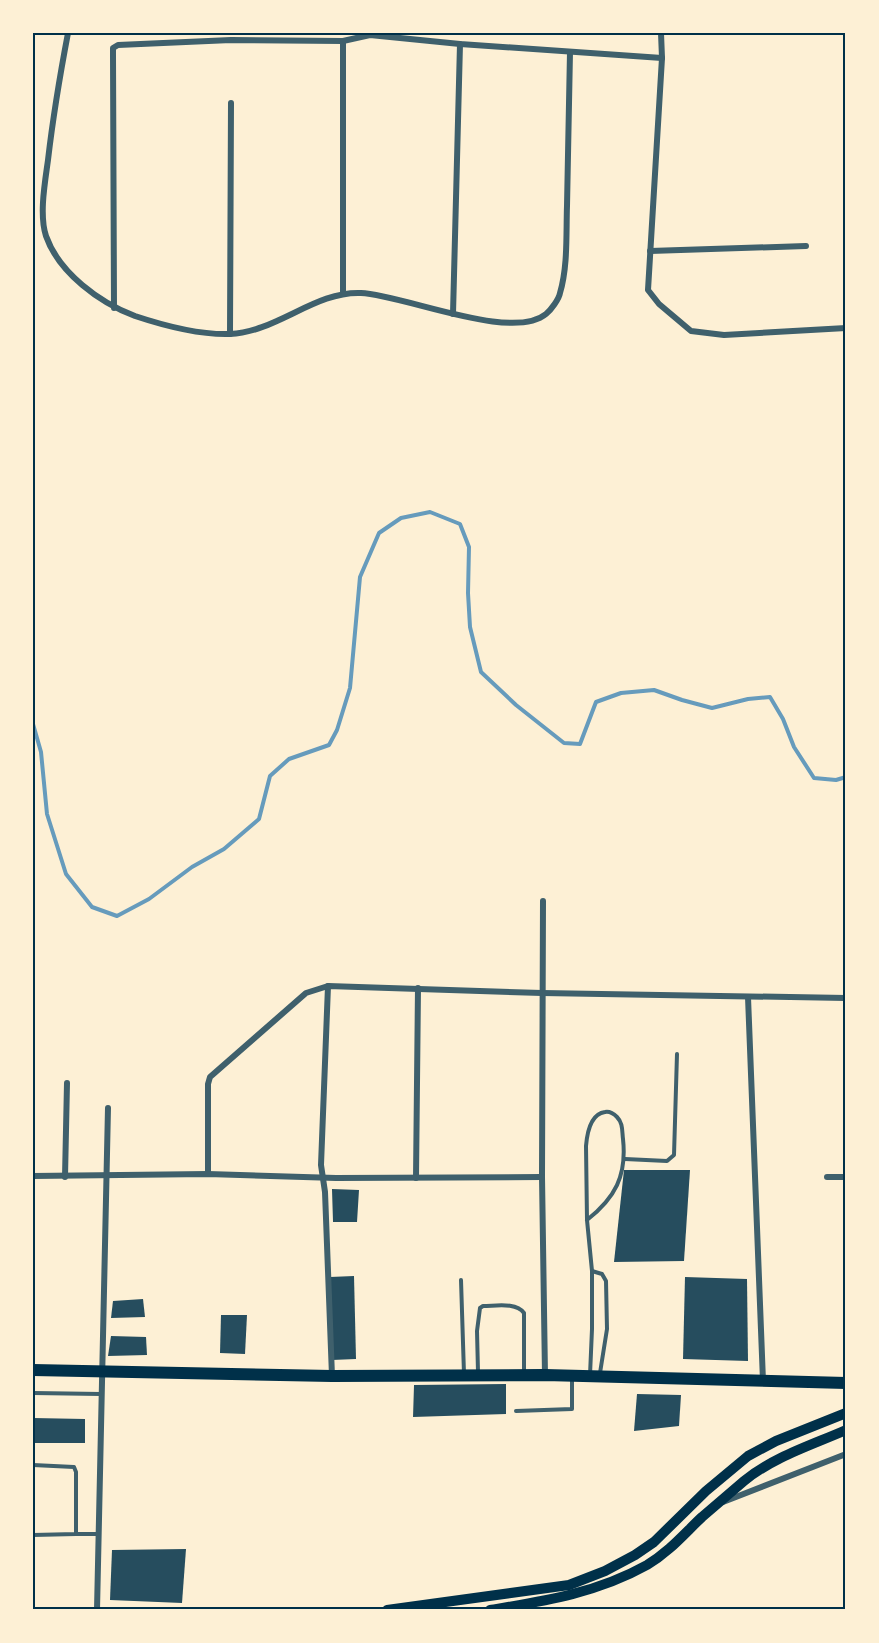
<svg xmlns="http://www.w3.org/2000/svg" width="879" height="1643" font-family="Raleway,sans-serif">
<rect width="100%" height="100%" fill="#fdf0d5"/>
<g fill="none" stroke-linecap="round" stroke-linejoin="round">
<path stroke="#669bbc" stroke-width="4" d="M33 724 41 752 47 814 66 874 92 907 117 916 149 899 192 867 224 849 259 819 270 776 289 759 329 745 337 730 350 688 360 577 379 533 401 518 430 512 460 524 469 547 468 593 470 627 481 672 516 705 564 743 580 744 596 702 621 693 654 690 682 700 712 708 748 699 770 697 783 719 794 747 814 778 836 780 846 777"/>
</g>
<g fill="#264d5e">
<path d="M624 1170H690L684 1261 614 1262Z"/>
<path d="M332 1189 359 1190 357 1222H333Z"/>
<path d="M354 1276 356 1359 332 1360 330 1277Z"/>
<path d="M685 1277 747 1279 748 1361 683 1359Z"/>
<path d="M143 1299 145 1317 111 1318 113 1301Z"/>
<path d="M221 1315H247L245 1354 220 1353Z"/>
<path d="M111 1336 146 1337 147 1355 108 1356Z"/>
<path d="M506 1384V1414L413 1417 414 1385Z"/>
<path d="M637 1394 681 1395 679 1426 634 1431Z"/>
<path d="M33 1418 85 1419V1443H33Z"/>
<path d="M186 1549 182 1603 110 1600 112 1550Z"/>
</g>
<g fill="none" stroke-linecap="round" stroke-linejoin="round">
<g stroke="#3f606c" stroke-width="4">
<path d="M625 1159 667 1161 674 1155 677 1054"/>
<path d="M587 1220C615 1198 627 1176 623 1139 622 1131 623 1123 617 1117 613 1113 610 1111 605 1112 590 1114 587 1134 586 1146L587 1220 592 1271V1329L590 1375"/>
<path d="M592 1271 602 1274 606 1281 607 1329 600 1373"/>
<path d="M461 1280 464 1374"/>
<path d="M478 1372 477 1331 480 1308 483 1306C496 1306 516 1302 524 1313V1374"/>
<path d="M33 1393 101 1394"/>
<path d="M516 1411 572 1409V1377"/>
<path d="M33 1465 74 1467 76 1472V1534L33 1535"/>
<path d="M76 1534H99"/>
</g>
<g stroke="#3f606c" stroke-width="6">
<path d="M68 33C60 75 53 117 48 160 45 182 39 215 46 236 59 273 100 303 135 316 165 326 199 335 230 334 277 332 315 291 361 293 404 295 512 342 546 314 551 310 559 299 560 293 568 266 566 234 567 206 568 155 569 104 570 52"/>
<path d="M661 33 662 58 648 290 659 304 691 331 724 335 846 328"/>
<path d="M650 251 806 246"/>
<path d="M343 292V41"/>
<path d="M114 308 113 55V48L118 45 231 40 343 41 370 35 460 44 662 58"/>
<path d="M453 314 460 44"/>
<path d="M230 334 231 103"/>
<path d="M543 901 542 1177 545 1375"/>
<path d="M328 986 321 1165 325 1192 332 1376"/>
<path d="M748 997 763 1381"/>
<path d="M208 1174V1084L210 1077 306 993 328 986 542 993 846 998"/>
<path d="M33 1176 208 1174 336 1178 542 1177"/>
<path d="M65 1177 67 1083"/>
<path d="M827 1177H846"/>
<path d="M416 1178 418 988"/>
<path d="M723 1502 846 1454"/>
<path d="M97 1610 108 1108"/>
</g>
<g stroke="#003049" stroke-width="10">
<path d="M387 1610 569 1585 605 1571 635 1555 654 1542 706 1491 748 1456 776 1441 846 1413"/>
<path d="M490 1610C545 1601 597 1593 647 1565 669 1552 684 1534 702 1517 716 1505 730 1493 744 1481 773 1457 812 1445 846 1430"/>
</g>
<path stroke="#003049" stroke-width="12" d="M33 1370 332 1376 545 1375 846 1383"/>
</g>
<rect width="879" height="1643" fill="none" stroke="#fdf0d5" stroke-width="69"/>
<rect x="34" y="34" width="810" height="1574" fill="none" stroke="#003049" stroke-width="2"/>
</svg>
